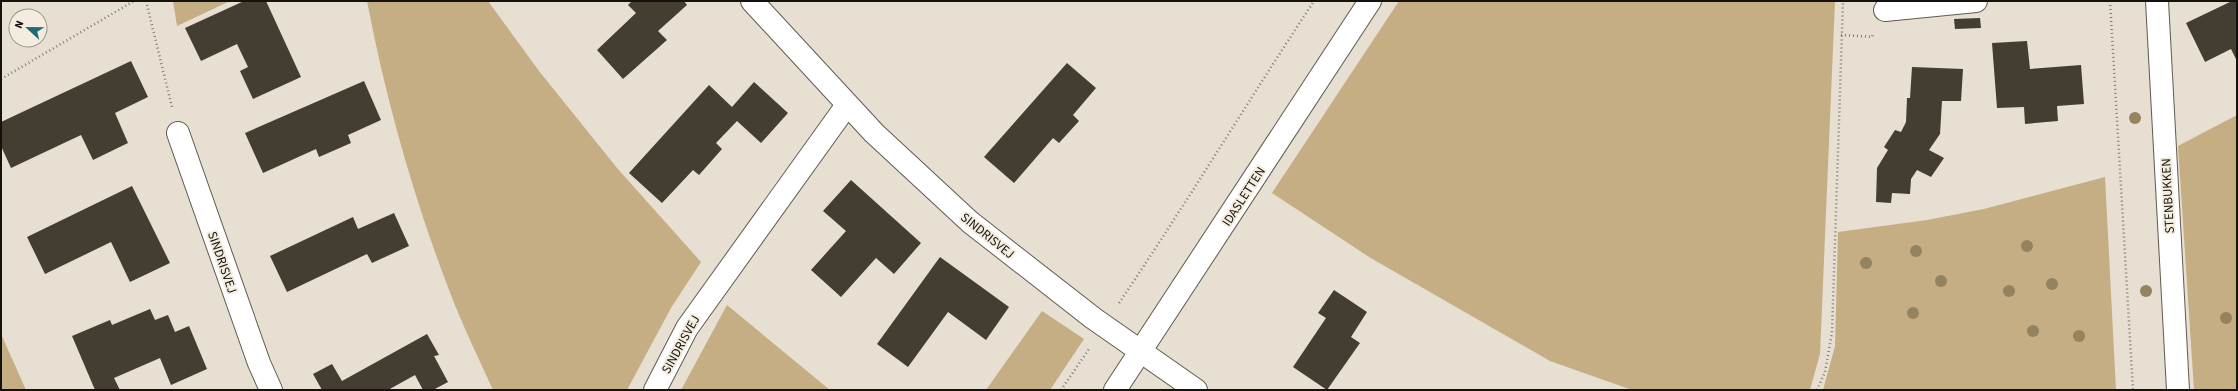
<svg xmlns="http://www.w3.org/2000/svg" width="2238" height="391" font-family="'Source Sans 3',sans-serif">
<rect width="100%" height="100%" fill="#e6dfd2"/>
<g fill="#c5ae83">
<path d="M173 1H230L177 26Z"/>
<path d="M367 1H488L539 71 617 168 701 262 671 308 627 390H493C478 357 462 324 449 290 413 196 386 100 367 1Z"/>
<path d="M1399 1H1835L1820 354 1810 390H1632L1550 361 1369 257 1272 193Z"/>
<path d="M2237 115V390H2194L2178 146Z"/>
<path d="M2105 177 2116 390H1823L1835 346 1838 232 1927 220 1984 209Z"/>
<path d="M727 305 830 390H681Z"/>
<path d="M1042 311 1084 339 1050 390H986Z"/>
<path d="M1 334 26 390H1Z"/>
</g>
<g fill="#433d32">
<path d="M244 1H266L301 77 253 99 240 71 248 67 237 44 201 61 185 28Z"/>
<path d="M632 1H684L687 5 658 31 667 40 623 79 597 50 636 13 628 5Z"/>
<path d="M2232 1H2237V61L2231 49 2205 62 2186 23Z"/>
<path d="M1980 18 1981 28 1955 29 1954 19Z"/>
<path d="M2027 41 2030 69 2081 65 2084 104 2057 106 2058 121 2025 124 2024 107 1997 108 1992 43Z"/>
<path d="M131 61 148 97 115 113 128 143 93 160 81 135 11 168 1 146V122Z"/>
<path d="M1067 63 1096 88 1073 115 1079 121 1059 143 1053 138 1014 183 984 157Z"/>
<path d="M1912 67 1963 69 1961 101H1942L1940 134 1929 150 1944 158 1931 177 1917 170 1911 179 1910 194 1892 193 1891 203 1876 202 1877 168 1888 150 1884 147 1895 130 1901 132 1906 122 1907 98H1910Z"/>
<path d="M364 81 381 120 348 135 351 143 319 157 316 149 263 173 245 133Z"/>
<path d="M754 82 788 113 761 143 737 121 716 143 722 149 699 175 693 170 662 203 629 173 709 85 732 107Z"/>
<path d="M851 180 921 243 894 274 876 258 841 297 811 270 846 231 823 211Z"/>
<path d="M132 186 170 263 130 282 111 242 45 274 27 237Z"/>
<path d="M394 213 409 246 372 263 367 254 287 292 270 256 353 217 358 229Z"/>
<path d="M940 257 1009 307 986 340 948 312 908 367 877 344Z"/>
<path d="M1334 290 1367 312 1351 337 1360 343 1327 390 1293 367 1326 318 1318 313Z"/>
<path d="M150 309 155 320 168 315 175 332 189 326 207 369 171 385 160 358 114 378 120 390H95L72 336 110 320 112 325Z"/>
<path d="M427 334 439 355 434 356 448 382 433 390H423L415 375 388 390H322L313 374 332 364 342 381Z"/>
</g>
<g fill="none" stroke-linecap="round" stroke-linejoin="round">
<g stroke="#615b4f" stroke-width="24">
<g id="minor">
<path d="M752 1 874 133 970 222 1093 318 1196 390"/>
<path d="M2157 1 2178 390"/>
<path d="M1885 10 1976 1"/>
<path d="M178 133 259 363 271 390"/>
<path d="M655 390 687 328 847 105"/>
</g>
</g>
<g stroke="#615b4f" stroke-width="24">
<path id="tertiary" d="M1115 390 1370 1"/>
</g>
<g stroke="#817c73" stroke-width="2.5" stroke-dasharray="1 3" stroke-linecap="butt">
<path d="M146 1 172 107"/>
<path d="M2110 1 2133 390"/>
<path d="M1841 35 1872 37 1873 34"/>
<path d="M1 79 134 1"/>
<path d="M1119 303C1186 204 1248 101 1314 1"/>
<path d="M1061 390 1089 349"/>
<path d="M1817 390 1825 372 1832 333 1843 1"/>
</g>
<use href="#minor" stroke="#fff" stroke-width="22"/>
<use href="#tertiary" stroke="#fff" stroke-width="22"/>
</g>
<g fill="#93835e">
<circle cx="2135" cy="118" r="6"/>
<circle cx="2027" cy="246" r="6"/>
<circle cx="1916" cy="251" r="6"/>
<circle cx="1866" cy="263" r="6"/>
<circle cx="1941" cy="281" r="6"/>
<circle cx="2052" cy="284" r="6"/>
<circle cx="2009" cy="291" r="6"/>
<circle cx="2146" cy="291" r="6"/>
<circle cx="1913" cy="313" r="6"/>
<circle cx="2226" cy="318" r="6"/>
<circle cx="2033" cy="331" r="6"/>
<circle cx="2079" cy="336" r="6"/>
</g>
<g text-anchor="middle" stroke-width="4" stroke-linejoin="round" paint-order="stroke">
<g font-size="13" fill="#14120d" stroke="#f4eddf">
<text transform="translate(1243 196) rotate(-57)" y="5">IDASLETTEN</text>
<text transform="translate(2167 196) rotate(-93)" y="5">STENBUKKEN</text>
<text transform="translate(988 235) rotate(39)" y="5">SINDRISVEJ</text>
<text transform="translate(223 262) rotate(71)" y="5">SINDRISVEJ</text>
<text transform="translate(680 344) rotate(-61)" y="5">SINDRISVEJ</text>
</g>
</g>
<rect width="2238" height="391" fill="none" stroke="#14120d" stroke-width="4"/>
<g transform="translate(28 28) rotate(292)"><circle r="19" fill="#f4eddf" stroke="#9a958b"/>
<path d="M0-3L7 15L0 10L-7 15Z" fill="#236a79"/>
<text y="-6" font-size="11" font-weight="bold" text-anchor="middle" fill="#14120d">N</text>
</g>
</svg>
